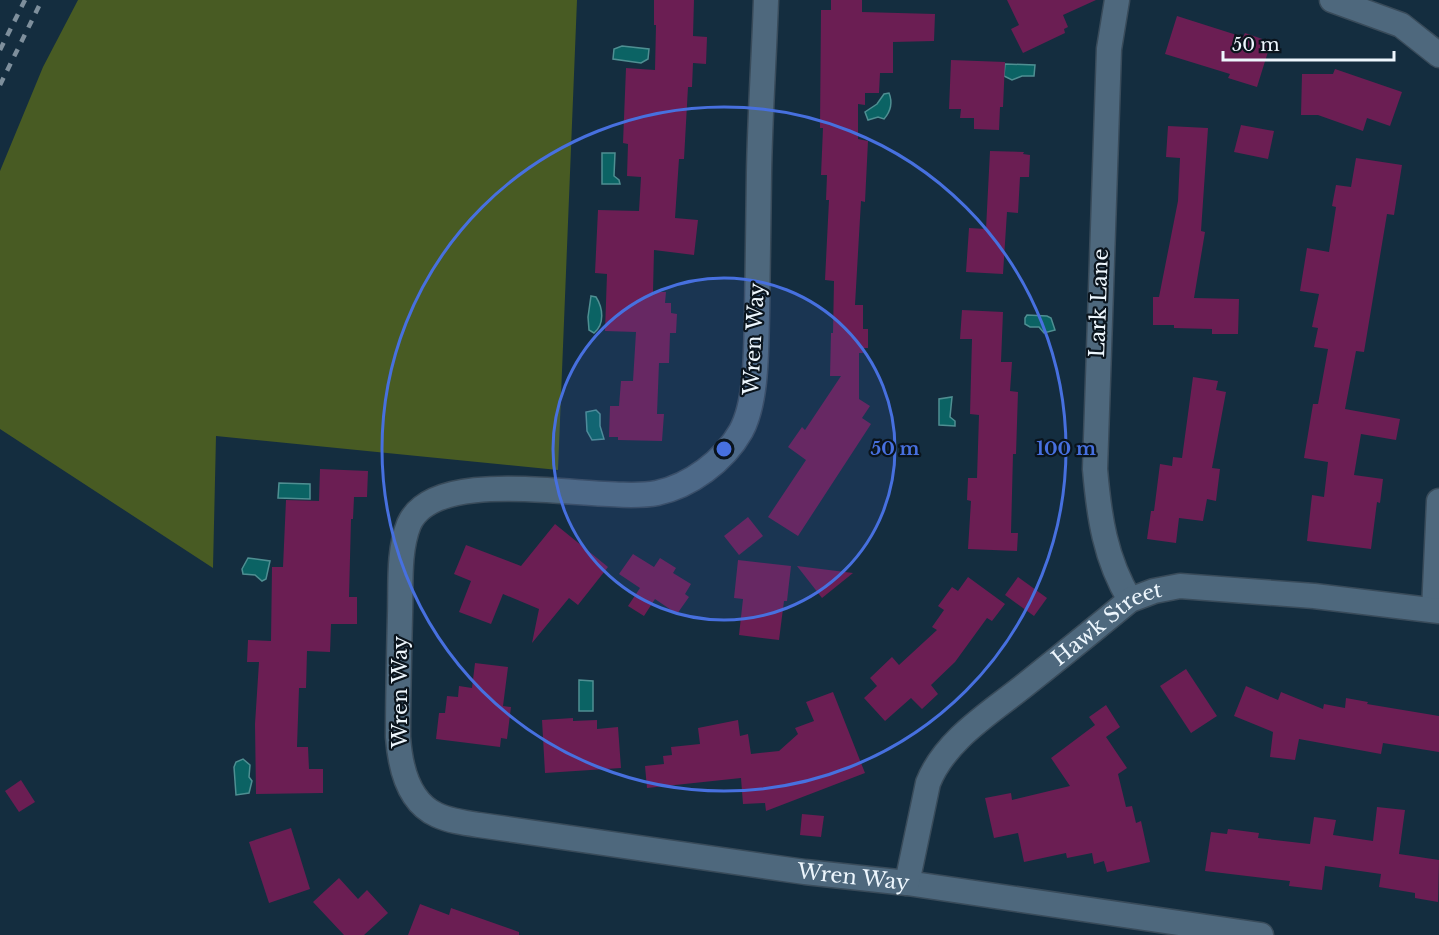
<svg xmlns="http://www.w3.org/2000/svg" width="1439" height="935" font-family="'Libre Baskerville',serif">
<rect width="100%" height="100%" fill="#142d3f"/>
<path fill="#485b23" d="M78 0H577L558 470 216 436 213 568 0 429V171L43 67Z"/>
<g fill="#0b6364" stroke="#4f8f92" stroke-width="1.5">
<path d="M622 46 649 49 648 59 641 63 613 59 614 49Z"/>
<path d="M1005 64 1035 65 1034 76H1022L1012 80 1004 76Z"/>
<path d="M889 93C893 103 891 111 884 119L878 117 868 120 865 112 877 104 884 94Z"/>
<path d="M602 153H615L614 176 619 180 620 184H602Z"/>
<path d="M591 296 596 297C603 308 605 324 594 333L589 330 588 317Z"/>
<path d="M1027 315 1047 316 1051 318 1055 330 1044 333 1039 327H1030L1025 324V318Z"/>
<path d="M952 397 950 417 955 421V426L939 425V399Z"/>
<path d="M596 410 600 414V426L604 439 592 440 587 431 586 412Z"/>
<path d="M279 483 310 484V499L278 498Z"/>
<path d="M248 558 270 561 266 579 262 581 255 575 243 574 242 569Z"/>
<path d="M579 680 593 681V711H579Z"/>
<path d="M243 759 250 765 249 777 252 781 249 793 236 795 234 767 236 762Z"/>
</g>
<g fill="#6b1e53">
<path d="M654 0H694L693 36 707 37 706 64 693 63 692 87H688L684 159H679L675 218 698 220 694 255 654 250 653 292H666L665 303H671V313L677 314 676 333H670L669 363H659L657 414H664L662 441 618 440V437H609L610 406H619L621 381H633L636 332 605 331 607 274 595 273 598 210 639 211 641 177 627 176 628 144 623 143 626 68 655 70 656 25H654Z"/>
<path d="M831 0H862V12L935 14 934 41 893 42V73H880L879 93H865V105L858 104V139L868 141 865 202 861 201 855 305H863V329H868V348H862L863 353H859V399L870 406 862 418 871 424 798 536 768 517 806 460 788 447 802 427 805 430 841 376H830L831 333H833L834 281 825 280 829 200H826L827 175H821L823 128H820L821 10H831Z"/>
<path d="M1007 0H1096L1063 15 1068 27 1064 29 1065 33 1023 53 1011 29 1019 25Z"/>
<path d="M1177 16 1243 37 1245 33 1271 42 1257 87 1228 78 1230 74 1165 54Z"/>
<path d="M951 60 1005 62 1003 107H1000L999 130 974 129V118H960L961 109H949Z"/>
<path d="M1335 69 1402 92 1390 126 1367 118 1363 131 1318 115H1301L1302 74H1333Z"/>
<path d="M1241 125 1274 131 1268 159 1234 152Z"/>
<path d="M1168 126 1208 128 1201 231 1205 232 1194 298 1239 299 1238 334H1212V329L1174 328V325H1153V297H1159L1178 201 1180 158 1166 157Z"/>
<path d="M990 151 1024 152 1023 154 1030 155 1029 177H1020L1018 213 1007 212 1003 274 966 272 969 228 986 229Z"/>
<path d="M1356 158 1402 165 1394 215 1387 214 1364 352 1356 351 1345 409 1400 419 1396 440 1361 434 1354 475 1383 479 1380 503 1377 502 1371 549 1307 541 1312 495 1324 497 1328 462 1304 458 1313 404H1318L1328 349 1314 347 1318 328 1312 327 1319 294 1300 291 1307 248 1329 252 1336 207 1332 206 1336 185 1351 187Z"/>
<path d="M962 310 1003 312 1001 362H1012L1010 391 1018 392 1016 454H1013L1011 533H1018L1017 551 968 549 971 501 967 500 968 478H977L979 415 970 414 972 339H960Z"/>
<path d="M1193 377 1218 381 1216 390 1226 392 1212 468 1220 469 1216 501 1207 499 1203 521 1179 518 1176 543 1147 539 1151 511H1154L1160 464 1172 466 1173 457 1182 458Z"/>
<path d="M320 469 368 471 367 497H354L353 519H351L349 597H357V624H331L330 652 307 651 306 688H299L297 747H308L309 769H323V793L256 794 255 724 259 662H247L248 640 271 641 272 567H283L286 500 319 501Z"/>
<path d="M748 517 763 536 739 555 724 536Z"/>
<path d="M555 524 608 567 578 605 569 598 532 643 539 609 503 594 491 624 459 612 471 581 454 574 466 545 521 566Z"/>
<path d="M633 554 654 567 660 558 676 568 673 573 691 584 685 594 689 597 677 614 655 599 644 616 628 606 640 588 619 574Z"/>
<path d="M738 560 791 566 787 601H784L779 640 739 635 743 599 734 598Z"/>
<path d="M797 566 853 573 822 598Z"/>
<path d="M968 577 1005 604 992 621 987 618 955 662 931 685 938 694 922 709 911 698 885 721 864 698 877 686 870 678 892 657 899 665 937 630 932 627 944 610 938 606 952 587 958 591Z"/>
<path d="M1018 577 1047 598 1034 616 1005 595Z"/>
<path d="M475 663 508 667 503 706 511 707 507 739 501 738 500 747 436 739 439 713H445L447 696 458 697 459 686 472 688Z"/>
<path d="M1186 669 1217 716 1191 733 1160 686Z"/>
<path d="M1246 686 1278 700 1281 692 1323 709 1324 704 1345 708 1346 698 1368 702 1367 704 1439 716V752L1383 743 1381 754 1299 739 1295 760 1270 757 1273 732 1234 716Z"/>
<path d="M833 692 865 773 766 811 765 803 743 804 741 778 647 788 645 766 664 764 663 756 672 755 671 747 700 744 698 728 738 720 740 736 748 734 751 754 779 751 798 734 795 728 814 721 806 702Z"/>
<path d="M1106 705 1120 727 1106 737 1127 768 1118 774 1126 807 1132 806 1136 823 1141 821 1150 862 1107 872 1104 861 1094 864 1092 853 1067 858 1066 853 1024 862 1018 833 994 838 985 798 1011 793 1012 800 1070 786 1051 758 1095 725 1089 717Z"/>
<path d="M573 718V721L597 720V729L618 727 621 768 545 773 542 720Z"/>
<path d="M21 780 35 802 19 812 5 791Z"/>
<path d="M1377 807 1405 810 1399 854 1439 860 1438 902 1415 898V893L1379 887 1381 874 1325 866 1322 890 1289 886 1290 881 1205 871 1211 832 1227 834 1228 829 1259 833 1258 838 1310 844 1314 817 1336 820 1333 835 1373 841Z"/>
<path d="M802 814 824 816 821 837 800 835Z"/>
<path d="M291 828 310 889 269 903 249 842Z"/>
<path d="M339 878 358 899 367 890 388 913 364 935H344L313 902Z"/>
<path d="M420 904 449 915 451 908 519 932V935H408Z"/>
</g>
<g fill="none" stroke-linecap="round" stroke-linejoin="round">
<g stroke="#394b5a" stroke-width="27">
<g id="street">
<path id="s1" d="M766 0C764 58 760 115 759 173 758 221 758 268 757 316 756 349 757 402 741 431 724 461 690 486 657 493 602 504 437 461 409 524 398 551 401 586 400 615 399 656 398 697 398 737 400 765 408 802 437 815 450 821 465 823 479 825L805 872 907 883 1261 935"/>
<path d="M1117 0 1109 49 1095 469C1099 516 1105 559 1130 600"/>
<path d="M1332 0 1401 25 1439 55"/>
<path d="M1434 610 1439 501"/>
<path id="s2" d="M907 883 928 783C945 740 990 713 1025 685 1060 657 1095 629 1130 600L1154 591 1180 586 1314 596 1439 611"/>
</g>
</g>
<use href="#street" stroke="#4e687d" stroke-width="24"/>
<g stroke="#7e8f9c" stroke-width="4.5" stroke-dasharray="8 8" stroke-linecap="butt">
<path d="M0 50 25 0"/>
<path d="M0 85 42 0"/>
</g>
</g>
<circle cx="724" cy="449" r="171" fill="#4770df" fill-opacity=".12"/>
<g fill="none" stroke="#4770df" stroke-width="3">
<circle cx="724" cy="449" r="171"/>
<circle cx="724" cy="449" r="342"/>
</g>
<g text-anchor="middle" stroke-width="4.5" stroke-linejoin="round" paint-order="stroke">
<g font-size="21" fill="#edf6fd" stroke="#0a141d">
<text transform="translate(1099 303) rotate(-88)" y="7">Lark Lane</text>
<text transform="translate(754 339) rotate(-87)" y="7">Wren Way</text>
<text dy="7" stroke="none"><textPath href="#s2" startOffset="345">Hawk Street</textPath></text>
<text transform="translate(400 692) rotate(-90)" y="7">Wren Way</text>
<text dy="7" stroke="none"><textPath href="#s1" startOffset="1527">Wren Way</textPath></text>
</g>
</g>
<circle cx="724" cy="449" r="9" fill="#4770df" stroke="#0a141d" stroke-width="3"/>
<g font-size="18" text-anchor="middle" font-weight="bold" fill="#4770df" stroke="#0a141d" stroke-width="4.5" stroke-linejoin="round" paint-order="stroke">
<text x="895" y="455">50 m</text>
<text x="1066" y="455">100 m</text>
</g>
<path d="M1223 51v9h171v-9" fill="none" stroke="#edf6fd" stroke-width="3"/>
<text x="1232" y="51" font-size="18" fill="#edf6fd" stroke="#0a141d" stroke-width="4.5" paint-order="stroke">50 m</text>
</svg>
